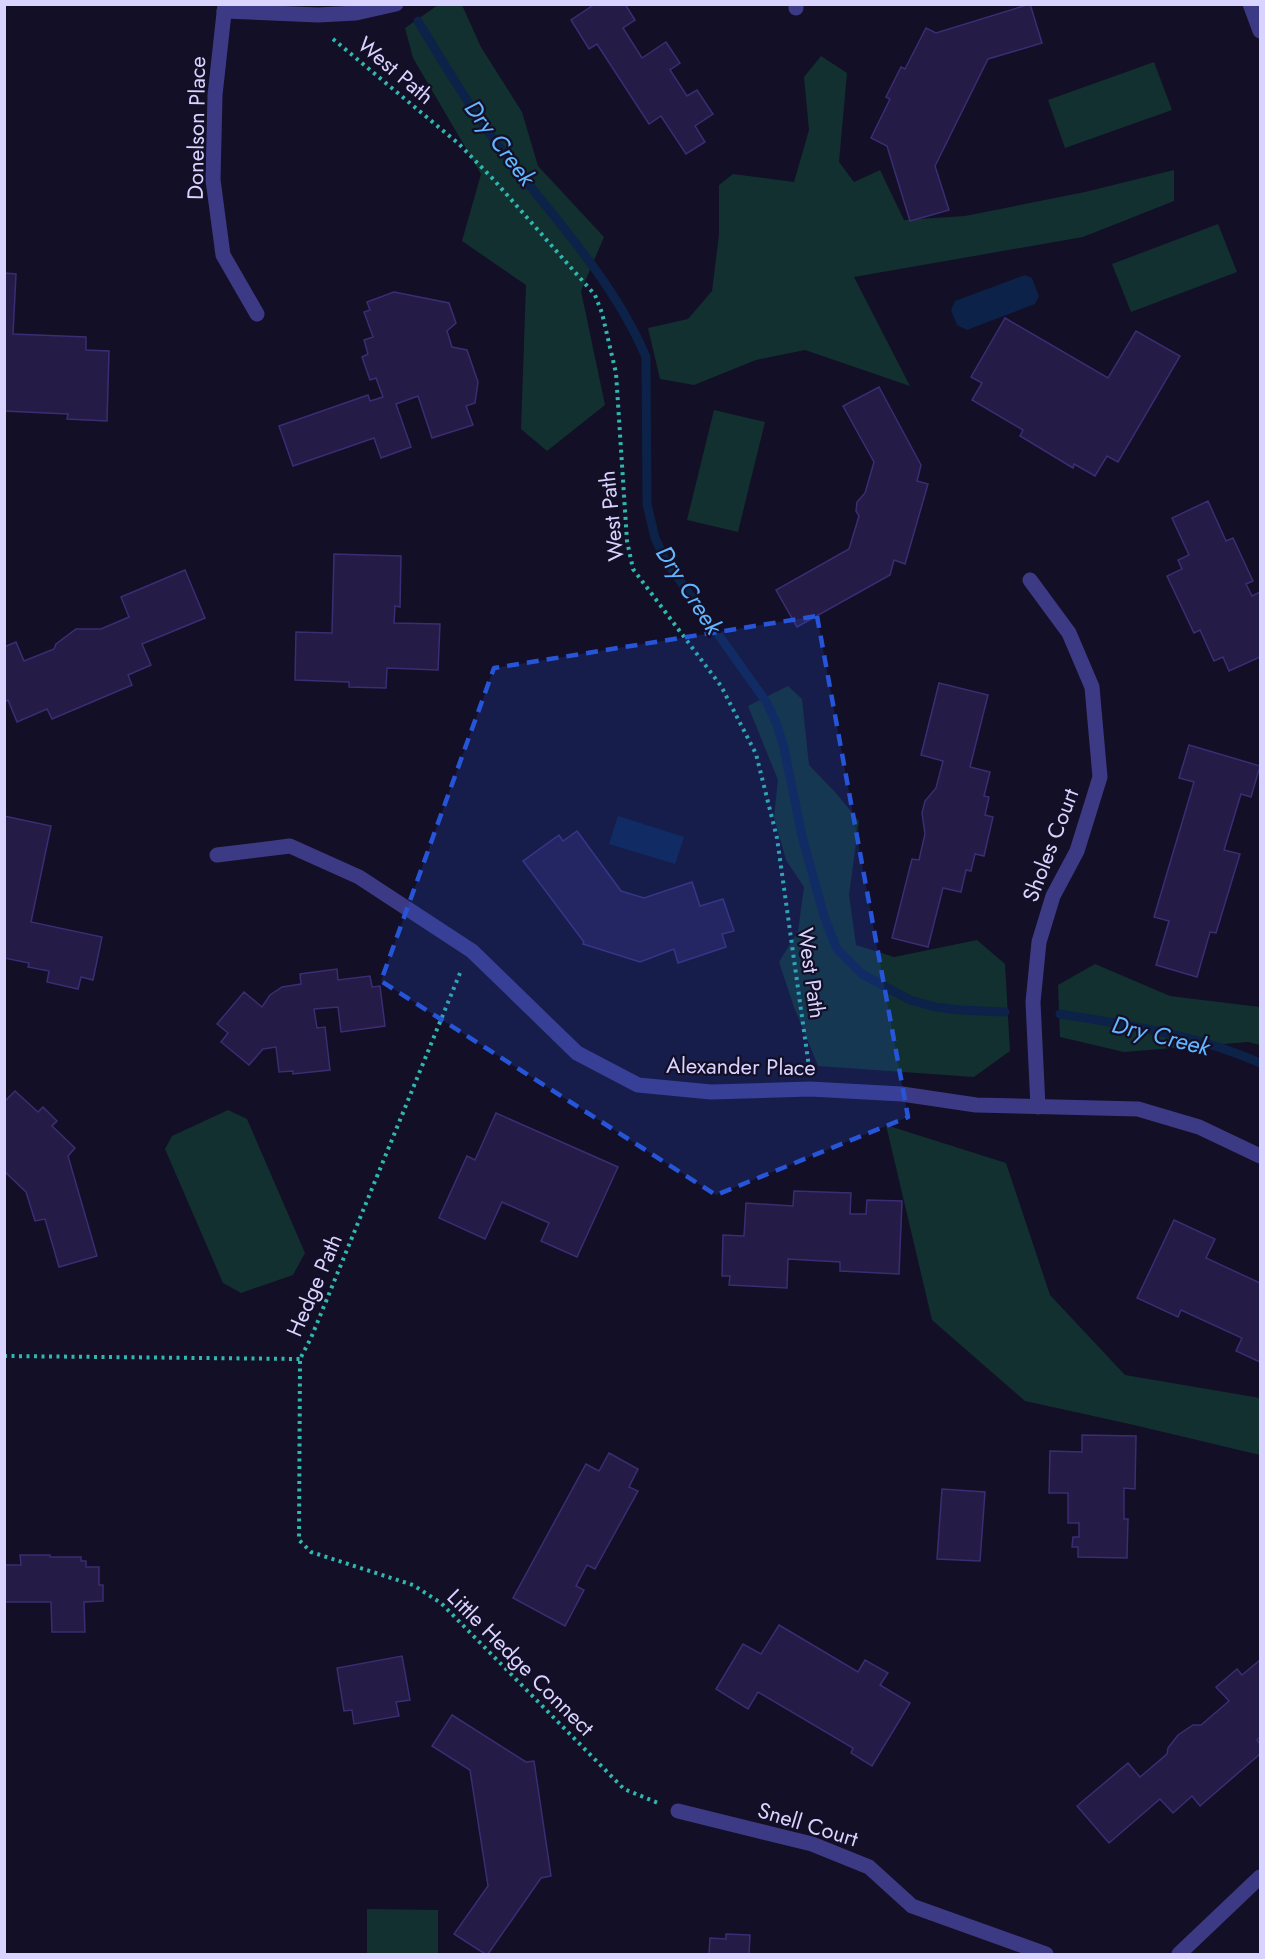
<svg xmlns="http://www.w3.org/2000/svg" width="1265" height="1959" font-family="Jost,sans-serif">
<rect width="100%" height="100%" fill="#130f26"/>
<g fill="#12302f">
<path d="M438 5H462L481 47 522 112 538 166 604 237 581 291 605 405 547 451 521 429 526 285 462 241 481 174 413 58 405 28Z"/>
<path d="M821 56 847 73 839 162 854 182 880 170 904 220 965 216 1085 192 1174 170V201L1083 237 854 277 910 386 805 350 756 360 694 385 660 379 648 328 688 319 712 291 719 234V185L733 174 794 182 809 130 804 77Z"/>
<path d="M1154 62 1172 110 1065 148 1048 100Z"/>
<path d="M1218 224 1237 272 1131 312 1112 264Z"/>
<path d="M714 410 765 422 738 532 687 520Z"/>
<path d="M788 686 802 699 809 765 835 792 859 821 849 895 856 945 894 957 977 940 1005 964 1010 1051 974 1077 818 1066 794 1007 779 962 798 931 804 887 786 860 774 817 778 780 748 706Z"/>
<path d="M1095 964 1170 996 1260 1007V1045L1248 1042 1124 1052 1060 1037 1058 985Z"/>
<path d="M228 1110 247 1119 305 1253 293 1275 241 1293 223 1283 165 1149 172 1136Z"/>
<path d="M886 1125 1006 1163 1050 1295 1125 1375 1260 1398V1455L1134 1425 1025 1401 932 1320Z"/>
<path d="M367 1909 438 1910V1954H367Z"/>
</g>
<g fill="#0c2248">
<path d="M1025 275 1032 278 1039 296 1035 304 967 330 957 325 951 310 955 301Z"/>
<path d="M618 816 684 837 675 864 609 844Z"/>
</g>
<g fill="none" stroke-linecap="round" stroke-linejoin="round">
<g stroke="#0c2248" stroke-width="9">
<path d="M418 21C443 63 468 104 497 144 549 213 612 277 646 357L647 504 655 538 666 561 767 703 777 725 784 748 802 836 824 916 837 949 862 974 910 1000 935 1007 961 1010 1005 1012"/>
<path d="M1060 1014C1128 1025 1197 1035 1260 1063"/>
</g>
</g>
<g fill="#241b47" stroke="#3b2d73" stroke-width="1.5">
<path d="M595 4H625L635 20 623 28 642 58 666 42 680 63 670 70 687 96 697 90 713 114 695 126 705 142 686 154 661 116 649 124 597 44 589 49 571 20Z"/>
<path d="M1030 4 1042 43 988 59 935 166 949 210 910 221 887 146 871 138 890 99 886 97 901 67 905 69 926 28 936 33Z"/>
<path d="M4 273 16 274 13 334 86 337V350L109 351 107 421 67 419 68 414 4 411Z"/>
<path d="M394 292 449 303 456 323 447 331 452 347 467 350 478 382 475 403 466 406 473 425 432 438 418 396 396 404 411 447 381 458 374 438 293 466 279 426 368 395 370 401 383 397 376 378 370 380 362 357 368 354 364 340 373 337 364 312 370 310 367 302Z"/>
<path d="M1005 318 1108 378 1136 331 1180 356 1118 462 1107 456 1095 476 1074 464 1073 468 1020 436 1023 430 972 400 982 383 971 377Z"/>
<path d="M879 387 921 465 917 481 928 484 905 564 894 560 890 575 797 627 776 590 849 549 859 516 856 511 857 502 865 493 874 462 843 406Z"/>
<path d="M1208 501 1226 541 1233 538 1253 581 1246 584 1252 596 1260 592V657L1229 671 1223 657 1214 661 1200 630 1194 633 1167 576 1182 569 1178 560 1189 555 1172 518Z"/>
<path d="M334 554 401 556 400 607 395 606 394 623 440 624 438 670 387 668 386 688 349 687V682L295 680 296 632 332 633Z"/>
<path d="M185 570 205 618 142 644 151 665 128 675 132 685 52 719 47 709 17 722 8 700 4 702V647L16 642 24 661 54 649 56 644 76 629H101L129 617 121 597Z"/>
<path d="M939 683 988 695 970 767 990 772 984 796 989 797 985 815 993 817 984 856 975 854 971 871 966 870 961 892 943 888 928 947 892 938 912 859 919 860 925 834 922 813 925 801 936 788 943 761 921 755Z"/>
<path d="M1189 745 1260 766 1251 797 1241 794 1224 850 1240 854 1216 933 1210 932 1197 977 1156 965 1169 921 1154 917 1194 782 1179 778Z"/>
<path d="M4 816 51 826 31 922 102 937 93 980 81 977 78 989 47 982 49 971 28 967 29 963 4 958Z"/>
<path d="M577 831 621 891 644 898 692 882 700 906 723 899 734 931 722 934 726 947 678 963 674 949 640 962 583 944 584 942 523 861 559 835 563 841Z"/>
<path d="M337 969 338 980 370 976 372 987 380 986 385 1026 341 1032 338 1007 314 1009 317 1028 325 1027 330 1070 293 1074V1071L279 1072 276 1047 263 1049 249 1065 221 1042 228 1033 217 1024 244 992 262 1007 270 995 282 987 301 984 300 974Z"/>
<path d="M15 1091 38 1112 43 1107 57 1121 52 1126 75 1148 68 1156 97 1256 59 1267 45 1219 35 1221 26 1192 4 1171V1102Z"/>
<path d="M496 1113 618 1167 577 1257 541 1241 549 1223 502 1202 485 1239 439 1218 467 1156 475 1160Z"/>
<path d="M794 1191 851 1193 850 1214H866L867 1200 902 1201 899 1274 840 1271V1262L788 1259 787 1288 729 1285 730 1276H722L723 1235 744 1236 746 1203 793 1206Z"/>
<path d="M1174 1220 1215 1239 1206 1258 1260 1283V1362L1236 1351 1242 1338 1181 1310 1178 1317 1137 1298Z"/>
<path d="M1082 1435 1136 1436 1135 1489 1124 1488V1519H1128L1127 1558 1078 1557V1547H1072L1073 1537H1079V1523H1068V1493H1049L1050 1451 1082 1452Z"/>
<path d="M609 1453 638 1469 629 1487 638 1491 595 1569 587 1565 576 1586 584 1590 565 1626 513 1598 586 1464 599 1471Z"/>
<path d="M942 1489 985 1492 980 1561 937 1559Z"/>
<path d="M20 1555H50V1557H81V1561H86V1567H99V1585H103V1601L84 1602 85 1632H52L51 1602H4V1565H21Z"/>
<path d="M779 1625 858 1672 865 1660 888 1673 880 1685 910 1703 872 1766 851 1753 853 1748 758 1692 748 1709 716 1689 743 1644 761 1654Z"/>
<path d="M402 1656 410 1700 396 1702 399 1716 354 1724 352 1710 344 1711 337 1668Z"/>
<path d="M1260 1660V1737L1257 1740 1260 1744V1754L1200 1806 1192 1796 1173 1813 1160 1799 1109 1843 1077 1806 1128 1763 1140 1777 1167 1754 1168 1748 1178 1735 1193 1725H1201L1229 1701 1216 1687 1237 1669 1242 1675Z"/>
<path d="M452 1715 526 1762 534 1761 551 1876 541 1878 488 1954H485L454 1934 488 1886 470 1770 432 1746Z"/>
<path d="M726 1934 750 1935 749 1954H709L710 1938 726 1939Z"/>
</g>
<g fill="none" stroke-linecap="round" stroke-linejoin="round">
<g stroke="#2fb8b0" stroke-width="4" stroke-dasharray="3 4.5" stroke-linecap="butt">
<path d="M333 39 459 144 494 180 595 295 602 313 616 373 627 541 633 569 721 686 756 754 777 838 809 1067"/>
<path d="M460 973 311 1338 300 1359 299 1540 311 1552 413 1585 441 1603 624 1789 658 1803"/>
<path d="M4 1356 300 1359"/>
</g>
<path stroke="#3d3a85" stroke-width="15" d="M678 1811 812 1844 869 1867 912 1906 1046 1954"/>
<g stroke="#3d3a85" stroke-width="15">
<path d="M225 4 215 95 213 180 223 255 257 314"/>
<path d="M796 4V8"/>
<path d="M224 11 318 15 356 13 396 4"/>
<path d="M1030 580 1069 633 1092 687 1100 777 1077 851 1053 896 1039 942 1033 1002 1038 1107"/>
<path d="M217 855 290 846 359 877 472 951 577 1053 638 1085 711 1092 810 1089 902 1094 976 1105 1138 1109 1199 1127 1260 1156"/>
<path d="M1179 1954 1260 1877"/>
</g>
<path stroke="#3d3a85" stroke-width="15" d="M1250 4 1260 31"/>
</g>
<path fill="#2655da" fill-opacity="0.2" stroke="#2655da" stroke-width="4.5" stroke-dasharray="12 8" stroke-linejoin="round" d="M817 616 908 1117 716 1195 381 981 494 668Z"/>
<g text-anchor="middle" stroke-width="4.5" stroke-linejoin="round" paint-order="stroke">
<g font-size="22" fill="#d9d4ff" stroke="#130f26">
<text transform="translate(396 70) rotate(40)" y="8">West Path</text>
<text transform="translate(196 128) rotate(-89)" y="8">Donelson Place</text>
<text transform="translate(611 516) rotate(-96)" y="8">West Path</text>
<text transform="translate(1050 845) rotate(-69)" y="8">Sholes Court</text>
<text transform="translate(812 973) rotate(82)" y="8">West Path</text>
<text transform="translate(741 1066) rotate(1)" y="8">Alexander Place</text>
<text transform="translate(314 1285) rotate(-67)" y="8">Hedge Path</text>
<text transform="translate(521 1662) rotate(45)" y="8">Little Hedge Connect</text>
<text transform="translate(808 1824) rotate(17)" y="8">Snell Court</text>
</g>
<g font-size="24" font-style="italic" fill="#62b6ff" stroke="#130f26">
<text transform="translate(500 143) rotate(53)" y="8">Dry Creek</text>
<text transform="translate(689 590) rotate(57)" y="8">Dry Creek</text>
<text transform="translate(1161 1036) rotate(14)" y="8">Dry Creek</text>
</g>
</g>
<rect width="1265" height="1959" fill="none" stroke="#d9d4ff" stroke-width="12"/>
</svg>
